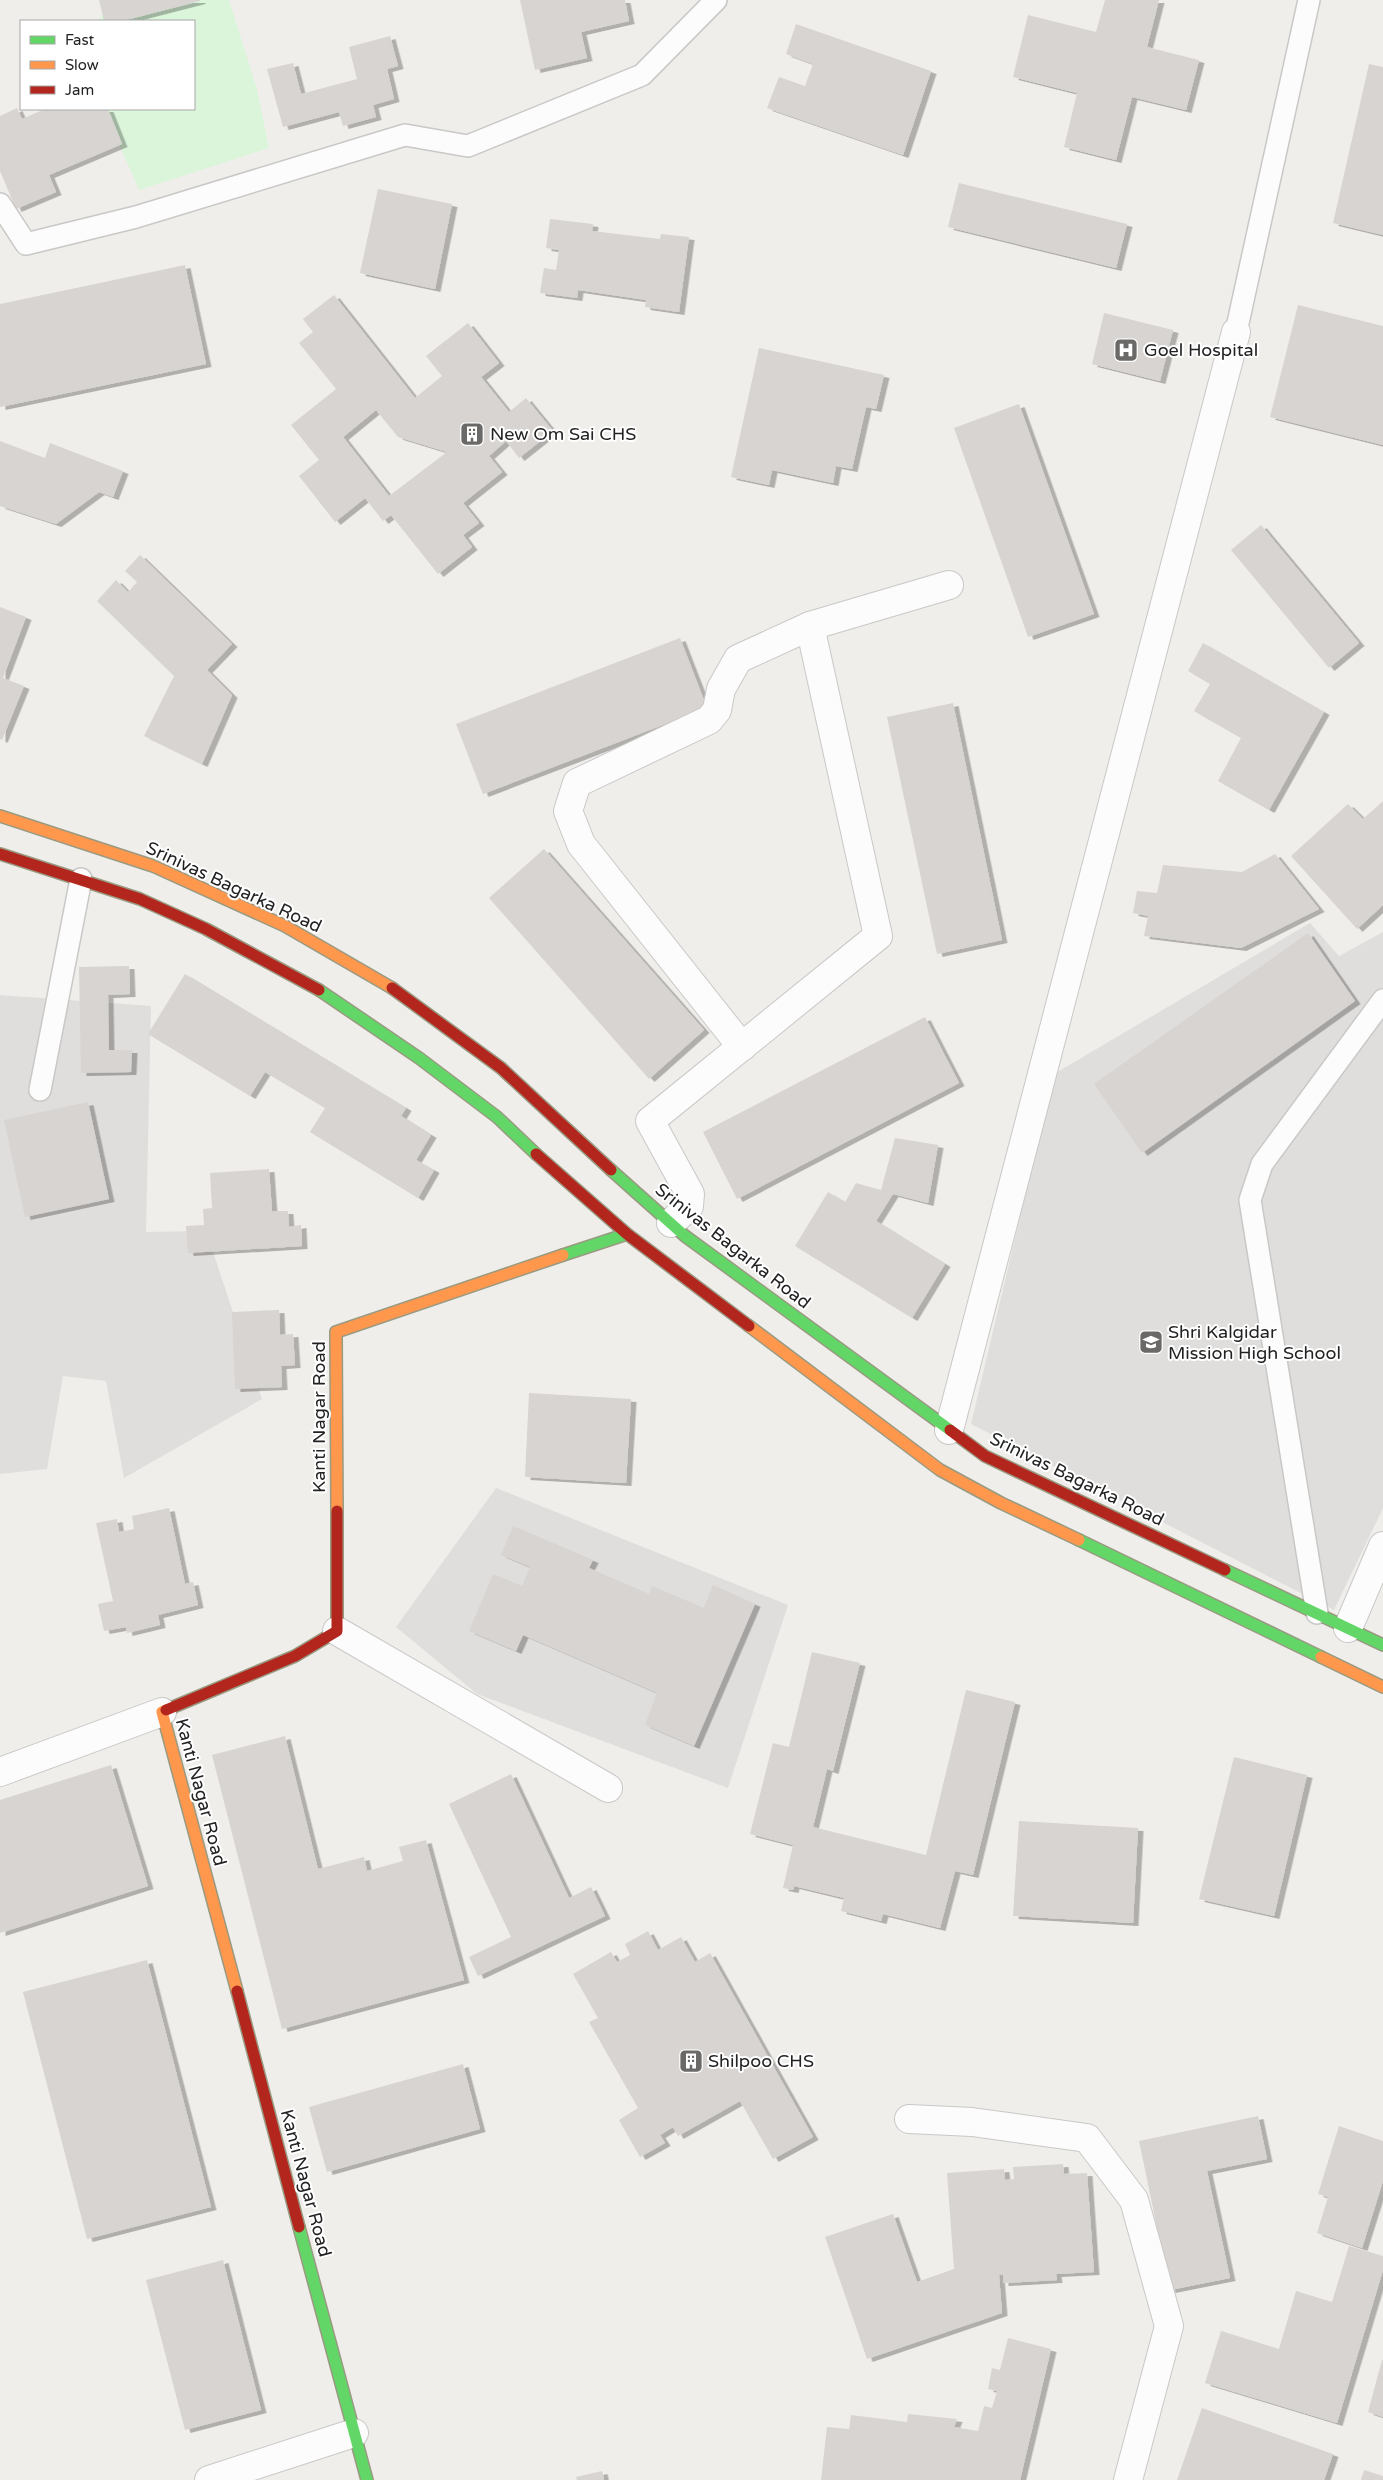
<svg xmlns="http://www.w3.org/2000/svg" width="1383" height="2480" font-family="'Varela Round',sans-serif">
<defs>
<filter id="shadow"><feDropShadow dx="5.5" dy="3" stdDeviation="0" flood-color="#0004"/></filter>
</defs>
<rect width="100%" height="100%" fill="#f0eeeb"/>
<g fill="#dfdedc">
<path d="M1310 923 1339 956 1383 932V1508L1334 1610 971 1424 1054 1074Z"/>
<path d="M0 995 151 1006 146 1232 206 1231 262 1399 124 1478 106 1381 63 1376 47 1469 0 1474Z"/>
<path d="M496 1488 788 1605 728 1788 477 1694 396 1627Z"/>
</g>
<path fill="#daf5da" d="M137 0H229L257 89 269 148 139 190 104 109H194V21H98L110 2Z"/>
<g fill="#d7d4d2" fill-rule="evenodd" filter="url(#shadow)">
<path d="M99 0H200V1L122 21H104Z"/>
<path d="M520 0H625L629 21 581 32 587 58 535 70Z"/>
<path d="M1105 0H1159L1147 47 1199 60 1186 110 1132 97 1116 160 1064 147 1077 93 1013 77 1028 15 1096 32Z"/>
<path d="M796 24 931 71 903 155 767 108 779 77 805 86 813 64 786 54Z"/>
<path d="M390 36 398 66 387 69 394 99 373 105 376 117 343 126 339 112 283 127 267 69 293 63 301 94 357 79 349 47Z"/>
<path d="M1369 64 1383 67V235L1333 223Z"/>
<path d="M17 108 22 119 45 109H108L122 144 49 175 56 192 16 209 0 171V116Z"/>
<path d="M959 183 1127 224 1116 268 948 227Z"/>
<path d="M378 189 452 204 435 289 360 273Z"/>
<path d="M550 219 593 224 592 231 660 239 661 234 689 237 679 312 645 307 646 300 578 290 577 298 540 293 544 268 556 270 559 250 546 248Z"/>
<path d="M185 265 206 364 0 407V304Z"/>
<path d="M334 295 415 398 442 376 426 356 468 323 499 363 481 377 509 412 526 398 553 431 519 458 506 441 489 456 502 472 463 503 479 523 463 535 472 547 438 574 391 515 383 521 365 498 335 522 299 476 319 460 291 425 336 389 299 343 313 332 303 319ZM376 410 398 437 447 452 389 496 343 437Z"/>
<path d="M1298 305 1383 326V445L1270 417Z"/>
<path d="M1104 313 1173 330 1160 381 1092 364Z"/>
<path d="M759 348 884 375 876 409 866 407 852 469 836 466 833 483 772 470 769 485 731 477Z"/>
<path d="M1019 404 1094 614 1028 637 954 428Z"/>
<path d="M0 441 45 458 50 443 123 471 113 497 99 492 56 524 0 506Z"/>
<path d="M1261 525 1359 643 1329 668 1231 550Z"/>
<path d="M140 555 232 644 207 670 232 695 202 764 144 736 174 676 97 601 116 580 128 592 137 582 125 571Z"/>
<path d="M0 607 26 617 3 678 24 686 2 740 0 739Z"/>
<path d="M680 638 707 708 483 794 456 724Z"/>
<path d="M1203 643 1324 712 1269 810 1218 781 1241 738 1194 711 1210 684 1188 671Z"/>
<path d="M953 703 1002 940 937 954 887 717Z"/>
<path d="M1383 801V905L1357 929 1291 856 1348 804 1363 819Z"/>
<path d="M544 849 704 1030 649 1079 489 898Z"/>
<path d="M1275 854 1319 909 1241 948 1144 936 1148 916 1133 913 1137 891 1157 893 1163 865 1242 872Z"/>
<path d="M1308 933 1355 1001 1142 1153 1094 1084Z"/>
<path d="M129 966 130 994 108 995 109 1050H132L131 1072 81 1073 79 967Z"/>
<path d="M185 974 406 1108 401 1116 431 1135 416 1160 434 1170 418 1198 310 1132 325 1108 265 1072 250 1096 148 1034Z"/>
<path d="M925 1017 959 1083 737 1199 703 1132Z"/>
<path d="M88 1102 109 1199 25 1217 4 1120Z"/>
<path d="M895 1138 938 1145 928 1203 893 1194 876 1221 945 1264 912 1318 795 1246 828 1192 845 1202 856 1183 881 1190Z"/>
<path d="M269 1169 272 1211H288L289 1227 301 1225 302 1246 188 1253 186 1226 204 1225 203 1209 212 1208 210 1173Z"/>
<path d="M279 1310 280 1335 293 1334 295 1365 281 1366 282 1387 235 1389 232 1312Z"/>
<path d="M529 1393 631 1399 626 1483 525 1477Z"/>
<path d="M169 1508 185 1584 193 1582 198 1605 158 1615 160 1625 127 1633 126 1627 104 1631 98 1604 113 1601 96 1523 117 1519 119 1532 134 1529 132 1516Z"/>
<path d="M513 1526 593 1560 589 1568 649 1594 652 1586 704 1608 713 1585 755 1604 694 1746 645 1725 657 1693 523 1635 516 1651 469 1631 493 1574 522 1586 530 1567 501 1555Z"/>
<path d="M812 1652 860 1663 833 1771 827 1769 813 1827 926 1855 966 1690 1015 1702 973 1875 955 1871 940 1928 883 1914 881 1921 841 1911 844 1898 794 1886 793 1890 783 1888 793 1845 750 1834 773 1743 789 1747Z"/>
<path d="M285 1736 318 1869 364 1857 367 1871 403 1861 399 1847 426 1840 464 1980 282 2029 212 1755Z"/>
<path d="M1234 1757 1307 1775 1274 1916 1199 1899Z"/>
<path d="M111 1765 148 1886 0 1933V1800Z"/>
<path d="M511 1774 569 1898 591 1887 605 1916 478 1976 469 1957 511 1937 449 1804Z"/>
<path d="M1019 1821 1138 1828 1133 1923 1013 1916Z"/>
<path d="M648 1931 658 1950 681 1937 695 1962 710 1953 813 2137 773 2159 740 2101 678 2136 673 2127 660 2135 665 2143 640 2157 619 2120 638 2108 589 2022 598 2018 573 1974 611 1952 617 1962 630 1955 625 1944Z"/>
<path d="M147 1960 211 2207 87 2239 23 1992Z"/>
<path d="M463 2064 480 2129 327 2172 309 2107Z"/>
<path d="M1258 2116 1267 2159 1207 2171 1230 2278 1170 2290 1139 2141Z"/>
<path d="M1339 2126 1383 2141V2181L1362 2248 1317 2233 1328 2197 1318 2194Z"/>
<path d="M1063 2164 1064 2174 1087 2173 1094 2272 1056 2274 1057 2280 1003 2283V2274L999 2275 1002 2313 867 2359 825 2237 893 2214 917 2282 954 2269 947 2173 1004 2169 1005 2180 1014 2179 1013 2167Z"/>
<path d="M1349 2246 1383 2256V2270L1337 2423 1205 2383 1221 2331 1279 2349 1296 2291 1332 2302Z"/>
<path d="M223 2260 261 2410 185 2430 146 2280Z"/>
<path d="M1008 2338 1051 2349 1020 2480H821L827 2427 849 2429 851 2415 907 2422 908 2414 957 2419 954 2427 978 2431 984 2406 992 2408 997 2391 988 2389 992 2368 1000 2370Z"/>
<path d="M1382 2360H1383V2417L1368 2412Z"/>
<path d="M1202 2408 1333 2454 1324 2480H1177Z"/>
<path d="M1364 2470 1383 2476V2480H1361Z"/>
<path d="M602 2471 604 2480H577L576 2477Z"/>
</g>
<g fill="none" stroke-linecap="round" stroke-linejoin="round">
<g stroke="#c9c8c7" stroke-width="24">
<g id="lane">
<path d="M0 204 26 244 136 217 405 135 468 146 642 75 716 0"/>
<path d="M1236 332 1309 0"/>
<path d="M40 1090 81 879"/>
<path d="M1317 1613 1250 1200 1262 1164 1383 1000"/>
</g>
</g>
<g stroke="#c9c8c7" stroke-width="30">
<g id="street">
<path d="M742 1047 581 844 568 811 577 783 709 720 717 710 721 689 738 659 810 626"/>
<path d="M671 1223 689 1206 690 1194 650 1121 878 936 810 626 949 585"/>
<path d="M949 1430 1236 332"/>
<path d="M1348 1628 1383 1546"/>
<path d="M337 1631 608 1788"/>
<path d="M0 1772 162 1712"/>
<path d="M909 2119 972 2122 1087 2138 1134 2200 1169 2326 1128 2480"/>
<path d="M209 2480 354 2433"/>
</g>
</g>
<g stroke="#999a82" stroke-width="14">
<g id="fast">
<path d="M319 990 419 1058 497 1117 536 1154"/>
<path d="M611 1170 685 1236 950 1430"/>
<path d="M563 1255 627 1234"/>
<path d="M1079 1540 1321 1657"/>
<path d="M1225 1570 1383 1645"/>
<path d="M299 2227 367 2480"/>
</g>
</g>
<g stroke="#999a82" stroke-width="14">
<g id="slow">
<path d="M0 816 153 866 285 926 392 988"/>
<path d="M749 1326 940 1470 1001 1503 1079 1540"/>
<path d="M337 1511 336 1332 563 1255"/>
<path d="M1321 1657 1383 1687"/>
<path d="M166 1710 162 1712 237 1991"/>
</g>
</g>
<g stroke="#999a82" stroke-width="14">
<g id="jam">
<path d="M0 854 140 899 206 929 319 990"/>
<path d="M392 988 501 1068 611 1170"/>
<path d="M536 1154 627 1234 749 1326"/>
<path d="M950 1430 985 1456 1225 1570"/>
<path d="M166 1710 295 1656 337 1631V1511"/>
<path d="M237 1991 299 2227"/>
</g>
</g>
<use href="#lane" stroke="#fdfcfc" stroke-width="21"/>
<use href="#street" stroke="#fdfcfc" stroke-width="28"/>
<use href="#fast" stroke="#63d668" stroke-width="11"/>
<use href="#slow" stroke="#ff974d" stroke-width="11"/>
<use href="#jam" stroke="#b3261e" stroke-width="11"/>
</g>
<defs>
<g id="hospital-square" transform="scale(1.25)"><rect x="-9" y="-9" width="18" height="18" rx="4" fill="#6a6968" stroke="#fff"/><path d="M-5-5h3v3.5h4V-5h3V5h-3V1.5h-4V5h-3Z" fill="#fff"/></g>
<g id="building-square" transform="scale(1.25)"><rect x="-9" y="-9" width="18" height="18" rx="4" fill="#6a6968" stroke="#fff"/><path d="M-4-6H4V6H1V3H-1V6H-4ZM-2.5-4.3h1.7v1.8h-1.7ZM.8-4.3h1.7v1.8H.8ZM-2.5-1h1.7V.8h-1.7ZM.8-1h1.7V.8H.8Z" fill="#fff"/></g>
<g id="school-square" transform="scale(1.25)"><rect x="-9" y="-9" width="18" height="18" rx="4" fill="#6a6968" stroke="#fff"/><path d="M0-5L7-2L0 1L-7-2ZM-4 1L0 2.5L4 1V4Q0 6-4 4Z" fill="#fff"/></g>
</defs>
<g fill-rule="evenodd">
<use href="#hospital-square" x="1126" y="350"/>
<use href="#building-square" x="472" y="434"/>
<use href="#school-square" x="1151" y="1342"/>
<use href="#building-square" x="691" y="2061"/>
</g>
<g text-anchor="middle" stroke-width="4" stroke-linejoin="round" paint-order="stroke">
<g font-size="18" fill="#222" stroke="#fff" text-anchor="start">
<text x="1144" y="356">Goel Hospital</text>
<text x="490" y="440">New Om Sai CHS</text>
<text x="1168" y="1338">Shri Kalgidar<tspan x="1168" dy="21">Mission High School</tspan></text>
<text x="708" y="2067">Shilpoo CHS</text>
</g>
<g font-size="18" fill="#222" stroke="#fff">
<text transform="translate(234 887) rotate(25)" y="6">Srinivas Bagarka Road</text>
<text transform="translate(733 1246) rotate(38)" y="6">Srinivas Bagarka Road</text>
<text transform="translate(319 1417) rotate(-90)" y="6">Kanti Nagar Road</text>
<text transform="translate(1077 1479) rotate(26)" y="6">Srinivas Bagarka Road</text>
<text transform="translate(201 1792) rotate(75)" y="6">Kanti Nagar Road</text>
<text transform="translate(306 2183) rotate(75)" y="6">Kanti Nagar Road</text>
</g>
</g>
<rect x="20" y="20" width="175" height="90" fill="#ffffff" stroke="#a7a7a7"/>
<rect x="30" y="36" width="25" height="8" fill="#63d668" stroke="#a7a7a7"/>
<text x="65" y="45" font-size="15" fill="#222222">Fast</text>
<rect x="30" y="61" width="25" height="8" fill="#ff974d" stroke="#a7a7a7"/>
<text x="65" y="70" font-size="15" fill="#222222">Slow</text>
<rect x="30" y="86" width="25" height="8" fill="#b3261e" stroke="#a7a7a7"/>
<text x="65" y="95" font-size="15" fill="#222222">Jam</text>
</svg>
